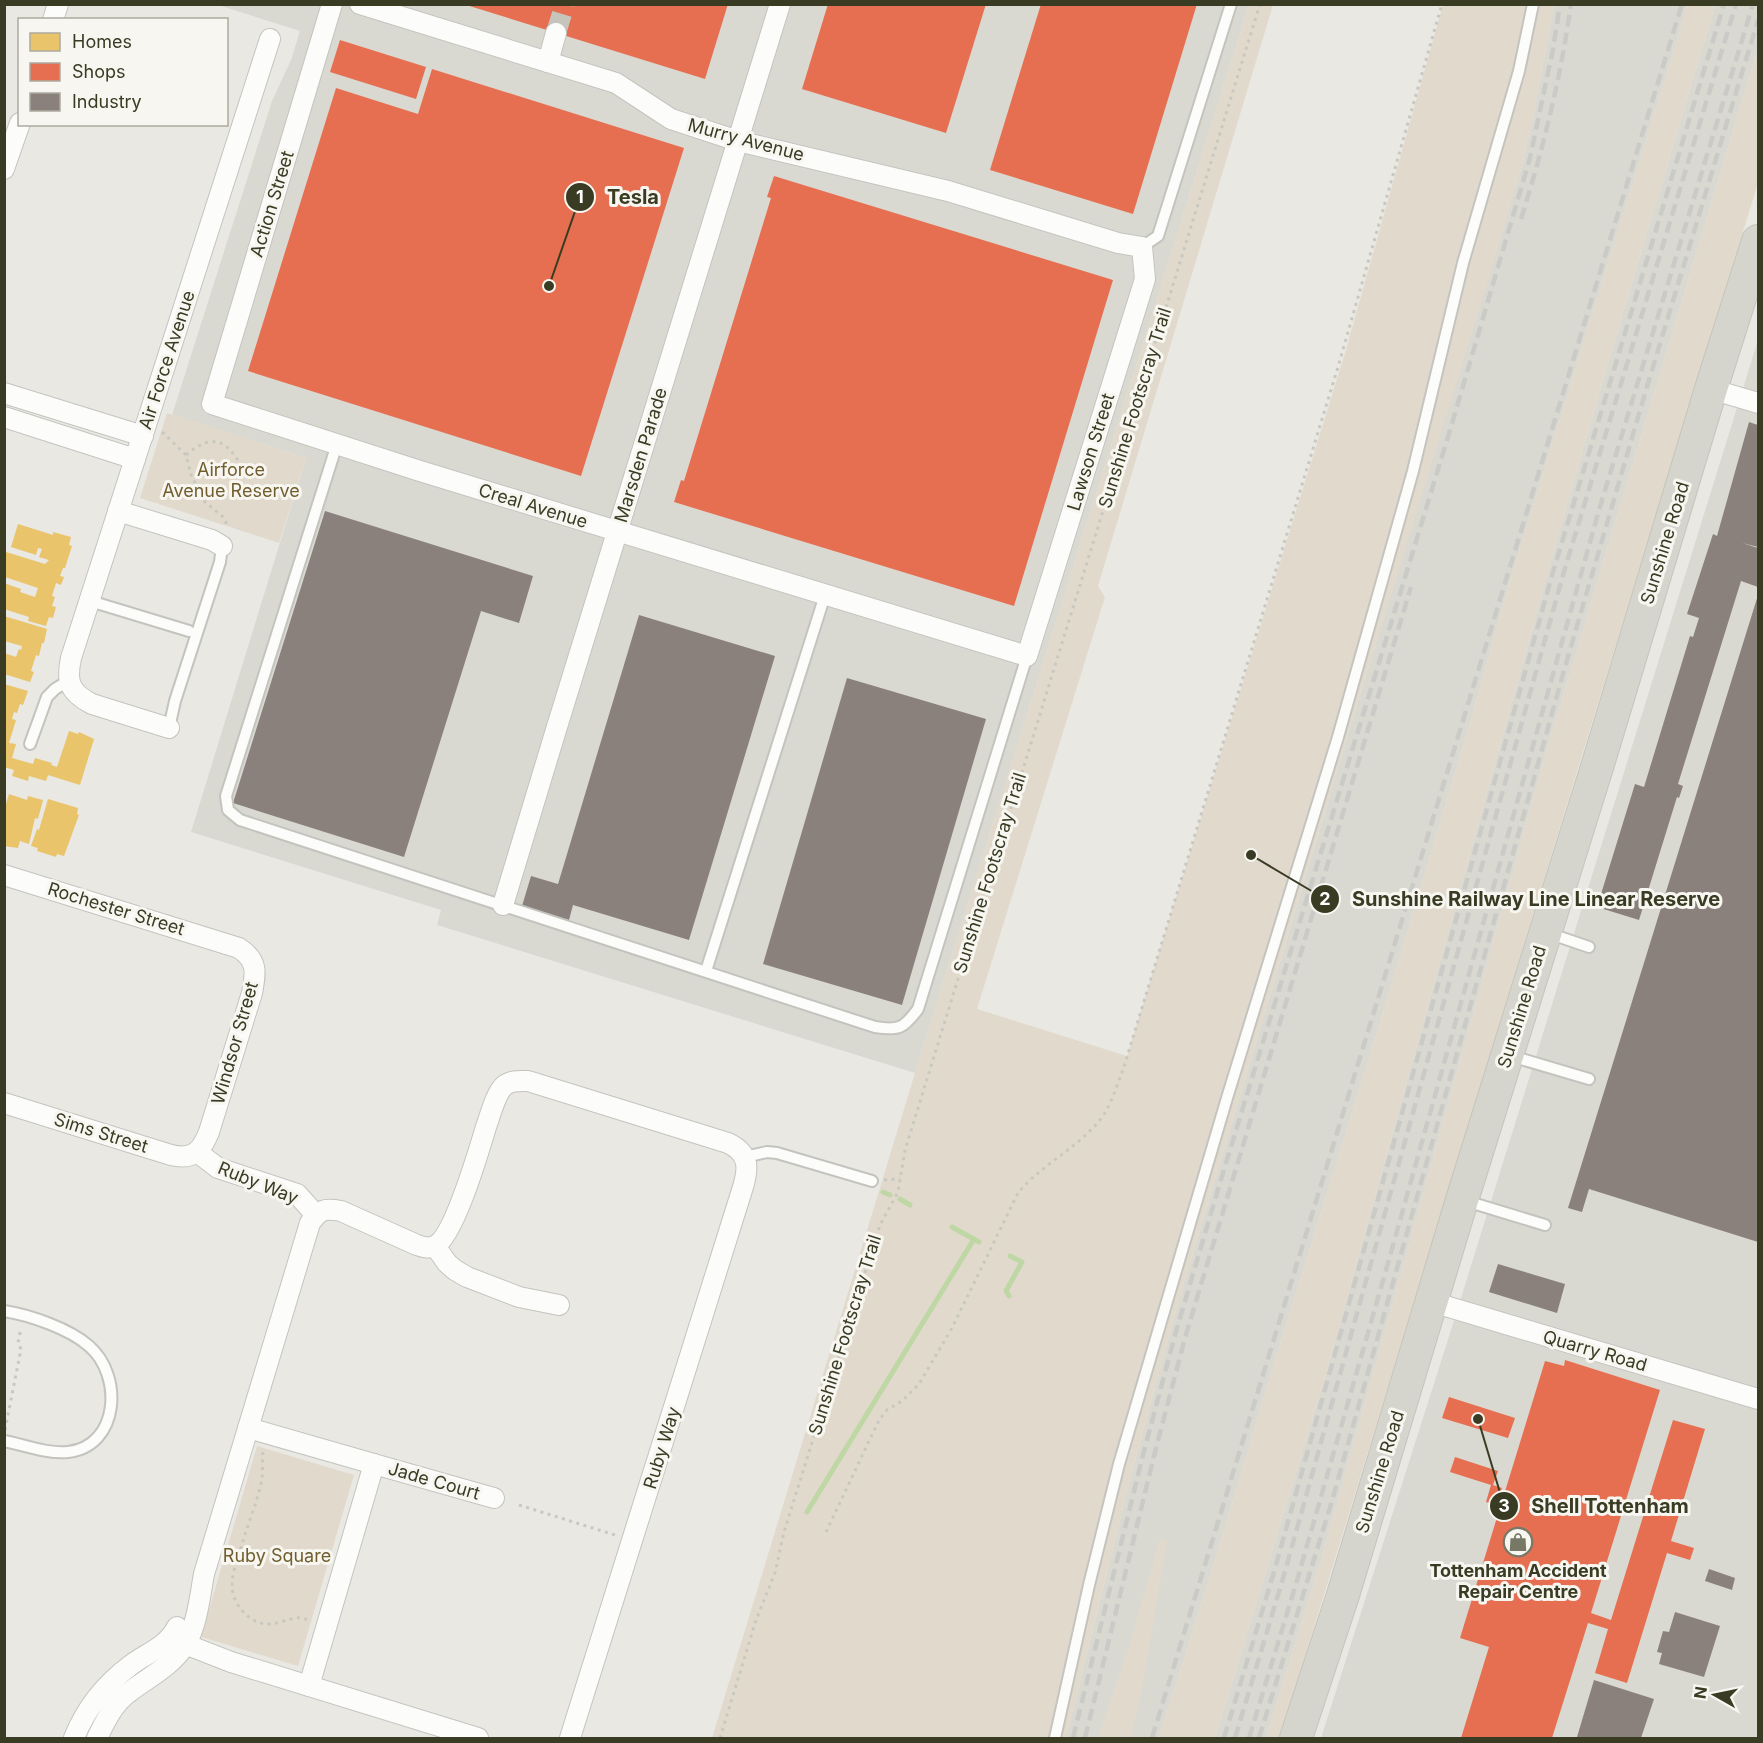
<svg xmlns="http://www.w3.org/2000/svg" width="1763" height="1743" font-family="Inter,sans-serif">
<rect width="100%" height="100%" fill="#e9e8e3"/>
<g fill="#dad9d1">
<path d="M218 5H1249L915 1073 437 925 441 910 191 832 306 458 172 415 272 101 291 60 300 31Z"/>
<path d="M1554 5H1688L1507 591 1472 717 1381 1020 1271 1374 1215 1561 1159 1738H1066L1129 1483 1178 1303 1358 701 1522 165 1533 117Z"/>
<path d="M1715 5H1758V48L1546 753 1324 1550 1266 1738H1215L1325 1377 1545 582 1604 376Z"/>
<path d="M1758 340V1738H1321L1452 1327Z"/>
</g>
<g fill="#e1dacc">
<path d="M1249 5H1273L1098 586 1105 597 977 1009 1127 1056 1345 353 1443 5H1554L1533 117 1522 165 1488 280 1358 701 1178 1303 1129 1483 1066 1738H712L915 1073Z"/>
<path d="M1688 5H1715L1604 376 1545 582 1325 1377 1215 1738H1159L1215 1561 1271 1374 1381 1020 1472 717 1507 591Z"/>
<path d="M1758 48V183L1280 1738H1266L1324 1550 1546 753Z"/>
<path d="M167 413 306 458 279 543 140 498Z"/>
<path d="M257 1446 354 1475 298 1666 201 1637Z"/>
<path d="M1160 1539 1167 1541 1144 1676 1131 1738H1098L1129 1647Z"/>
</g>
<g fill="#e9c46a">
<path d="M18 524 53 535V532L71 537 69 545 72 546 65 568H63L60 576 64 577 61 585 56 583 52 596 55 597 52 606 56 607 53 618 49 617 46 626 28 621 29 617 4 609V583L21 589 20 592 35 597 38 588 5 577V557L6 552 45 564 49 560 39 557 42 549 38 548 36 555 11 547Z"/>
<path d="M4 616 47 629 44 643H42L39 656 36 655 31 671 34 672 30 682 4 674V653L16 657 19 649 21 650 22 646 4 641Z"/>
<path d="M4 684 28 691 23 705 20 704 17 713 14 712 12 719 16 720 9 743 16 744 12 758 33 764 35 758 52 763 51 765 57 767 69 731 78 734 79 732 94 739 80 785 48 775 46 781 29 776 28 781 12 776 14 770 4 767Z"/>
<path d="M9 794 27 800 28 796 43 800 38 819 35 818 29 844 20 841 18 848 4 846 5 807Z"/>
<path d="M48 799 78 808 77 814 79 815 64 856 57 854 56 857 37 851 38 848 31 846 37 829 39 830Z"/>
</g>
<g fill="#e76f51">
<path d="M463 4H728L705 79Z"/>
<path d="M828 4H986L946 133 802 89Z"/>
<path d="M1041 4H1197L1133 214 990 170Z"/>
<path d="M340 40 426 67 416 99 330 72Z"/>
<path d="M432 69 684 148 581 476 248 371 336 88 418 114Z"/>
<path d="M774 176 1113 280 1014 606 674 502 681 480 684 481 771 198 767 197Z"/>
<path d="M1565 1360 1660 1390 1591 1613 1611 1620 1673 1420 1705 1429 1671 1541 1694 1548 1690 1560 1667 1553 1627 1683 1595 1673 1608 1629 1588 1623 1552 1738H1461L1489 1647 1460 1638 1545 1361 1564 1366Z"/>
<path d="M1449 1397 1515 1418 1508 1438 1442 1418Z"/>
<path d="M1455 1457 1498 1471 1493 1485 1502 1488 1496 1505 1486 1502 1491 1485 1450 1472Z"/>
</g>
<g fill="#8a817c">
<path d="M1749 422 1758 425V547L1742 543 1758 548V587L1741 581 1678 784 1683 786 1679 798 1677 797 1639 920 1597 907 1635 784 1644 787 1690 636 1693 637 1699 618 1687 614 1713 534 1717 536Z"/>
<path d="M325 511 533 576 519 623 481 611 404 857 233 803Z"/>
<path d="M1758 595V1242L1589 1189 1582 1212 1568 1208Z"/>
<path d="M639 615 775 656 689 940 573 905 569 920 522 906 531 876 558 884Z"/>
<path d="M847 678 986 719 902 1005 763 964Z"/>
<path d="M1498 1264 1565 1284 1557 1313 1489 1292Z"/>
<path d="M1709 1569 1735 1578 1732 1590 1705 1581Z"/>
<path d="M1675 1612 1720 1626 1704 1677 1659 1664 1662 1653 1657 1652 1663 1631 1669 1632Z"/>
<path d="M1594 1680 1654 1699 1641 1738H1582L1577 1737Z"/>
</g>
<g fill="none" stroke-linecap="round" stroke-linejoin="round">
<g stroke="#bfd6a5" stroke-width="5">
<path d="M883 1192 890 1195"/>
<path d="M900 1199 910 1205"/>
<path d="M952 1227 979 1242"/>
<path d="M1009 1296 1006 1291 1022 1262 1010 1256"/>
<path d="M807 1512 974 1239"/>
</g>
<path stroke="#c6c5bc" stroke-width="20" stroke-dasharray="20 10" stroke-linecap="butt" d="M556 33 565 4"/>
<g stroke="#c4c4bf" stroke-width="14">
<g id="service">
<path d="M1142 247 1158 236 1231 4"/>
<path d="M337 444 226 796 228 810 240 820 875 1027C899 1031 904 1028 918 1009L1027 656"/>
<path d="M90 601 189 631"/>
<path d="M169 728 175 701 220 562 222 546"/>
<path d="M30 744 47 697 55 689 68 681"/>
<path d="M1548 933 1589 947"/>
<path d="M706 971 825 595"/>
<path d="M1511 1056 1589 1079"/>
<path d="M745 1157 767 1152 777 1153 872 1181"/>
<path d="M1466 1201 1545 1225"/>
<path d="M4 1311C30 1315 70 1329 89 1346 123 1375 120 1446 68 1452 47 1454 25 1445 4 1441"/>
<path d="M1055 1738 1089 1585 1119 1464 1227 1098 1338 737 1413 471 1463 263 1519 71 1533 4"/>
</g>
</g>
<g stroke="#c4c4bf" stroke-width="22">
<g id="minor">
<path d="M332 4 212 404 420 471 1027 656 1145 279 1142 247 1118 243 948 191 738 141 671 119 616 83 360 4"/>
<path d="M53 20 58 4"/>
<path d="M548 62 556 33"/>
<path d="M4 169 20 123"/>
<path d="M1711 389 1758 403"/>
<path d="M4 393 143 436"/>
<path d="M4 417 135 459"/>
<path d="M118 511 212 540 222 546"/>
<path d="M169 728 92 704C69 692 66 682 71 658L270 39"/>
<path d="M4 875 239 948C258 961 256 972 252 993L209 1132C201 1152 193 1160 171 1155L4 1103"/>
<path d="M503 905 556 730 780 4"/>
<path d="M197 1152 218 1168 297 1194 316 1215"/>
<path d="M435 1246 447 1263 455 1270 467 1277 519 1297 559 1305"/>
<path d="M1432 1302 1758 1399"/>
<path d="M248 1428 374 1464 309 1686"/>
<path d="M374 1464 494 1498"/>
<path d="M172 1637 185 1644 231 1662 478 1738"/>
<path d="M74 1738C86 1708 104 1685 131 1665 147 1653 168 1646 177 1627"/>
<path d="M97 1738C105 1722 113 1704 128 1693 147 1678 171 1667 185 1645 197 1626 200 1596 204 1574L310 1223C320 1209 325 1208 341 1211L417 1245C423 1247 429 1249 435 1246 454 1236 479 1150 486 1127 490 1116 496 1092 505 1085 512 1080 520 1081 528 1081L728 1143C749 1153 749 1167 743 1187L570 1738"/>
</g>
</g>
<g stroke="#c4c5bc" stroke-width="34">
<path id="primary" d="M1296 1738 1343 1595 1462 1200 1598 764 1711 389 1758 241"/>
</g>
<g stroke="#c9c8c0" stroke-width="3" stroke-dasharray="3 4.5" stroke-linecap="butt">
<path d="M162 432 186 455 191 475 205 502 223 517 226 522V528"/>
<path d="M186 455C212 433 226 439 242 467"/>
<path d="M884 1180 900 1179"/>
<path d="M5 1430 21 1349 18 1343 21 1328"/>
<path d="M263 1452C262 1461 263 1470 262 1479 258 1500 249 1521 243 1541 239 1555 232 1571 232 1585 232 1597 239 1610 249 1617 274 1636 292 1609 309 1621"/>
<path d="M519 1505 615 1535"/>
<path d="M826 1532 879 1420 887 1410 902 1401 919 1384 952 1328 1018 1193C1041 1165 1076 1149 1099 1121 1111 1107 1116 1087 1123 1070L1338 367 1442 4"/>
<path d="M720 1738 756 1620 775 1573 784 1532 880 1225 898 1192 905 1150 1260 4"/>
</g>
<use href="#service" stroke="#fcfcfb" stroke-width="10"/>
<use href="#minor" stroke="#fcfcfb" stroke-width="20"/>
<use href="#primary" stroke="#d5d4cd" stroke-width="32"/>
<g stroke="#cacac6" stroke-width="4.5" stroke-dasharray="12 6" stroke-linecap="butt">
<path d="M1521 219C1543 149 1561 77 1571 4"/>
<path d="M1073 1738 1143 1455 1175 1335 1219 1186 1451 427 1530 158 1553 49 1560 4"/>
<path d="M1085 1738 1155 1452 1185 1338 1411 587"/>
<path d="M1152 1738 1682 4"/>
<path d="M1224 1738 1274 1572 1553 572 1724 4"/>
<path d="M1235 1738 1284 1575 1563 575 1736 4"/>
<path d="M1249 1738 1296 1584 1390 1256 1599 510 1753 4"/>
<path d="M1259 1738 1332 1501 1565 667 1646 390 1758 20"/>
</g>
</g>
<defs>
<g id="shop-ring" transform="scale(1.5)"><circle r="9.5" fill="#f8f6f1" stroke="#777866" stroke-width="1.5"/><path d="M-5-2.5h2.3a2.7 3.5 0 0 1 5.4 0H5L5.5 6h-11ZM-1.5-2.5h3a1.5 2.3 0 0 0-3 0Z" fill="#777866"/></g>
</defs>
<g fill-rule="evenodd">
<use href="#shop-ring" x="1518" y="1542"/>
</g>
<g text-anchor="middle" stroke-width="6" stroke-linejoin="round" paint-order="stroke">
<g font-size="18" fill="#393b22" stroke="#f8f6f1">
<text transform="translate(746 140) rotate(15)" y="6">Murry Avenue</text>
<text transform="translate(272 204) rotate(-73)" y="6">Action Street</text>
<text transform="translate(167 360) rotate(-72)" y="6">Air Force Avenue</text>
<text transform="translate(1135 408) rotate(-73)" y="6">Sunshine Footscray Trail</text>
<text transform="translate(1091 452) rotate(-73)" y="6">Lawson Street</text>
<text transform="translate(641 455) rotate(-73)" y="6">Marsden Parade</text>
<text transform="translate(533 506) rotate(17)" y="6">Creal Avenue</text>
<text transform="translate(1665 543) rotate(-73)" y="6">Sunshine Road</text>
<text transform="translate(990 873) rotate(-73)" y="6">Sunshine Footscray Trail</text>
<text transform="translate(116 909) rotate(17)" y="6">Rochester Street</text>
<text transform="translate(1522 1007) rotate(-73)" y="6">Sunshine Road</text>
<text transform="translate(235 1043) rotate(-74)" y="6">Windsor Street</text>
<text transform="translate(101 1133) rotate(17)" y="6">Sims Street</text>
<text transform="translate(258 1183) rotate(22)" y="6">Ruby Way</text>
<text transform="translate(845 1335) rotate(-73)" y="6">Sunshine Footscray Trail</text>
<text transform="translate(1595 1351) rotate(16)" y="6">Quarry Road</text>
<text transform="translate(662 1448) rotate(-73)" y="6">Ruby Way</text>
<text transform="translate(1380 1472) rotate(-73)" y="6">Sunshine Road</text>
<text transform="translate(434 1481) rotate(16)" y="6">Jade Court</text>
</g>
<g font-size="18" fill="#705e2e" stroke="#f8f6f1">
<text x="231" y="476">Airforce<tspan x="231" dy="21">Avenue Reserve</tspan></text>
<text x="277" y="1562">Ruby Square</text>
</g>
<g font-size="18" font-weight="bold" fill="#393b22" stroke="#f8f6f1">
<text x="1518" y="1577">Tottenham Accident<tspan x="1518" dy="21">Repair Centre</tspan></text>
</g>
</g>
<path fill="none" stroke="#393b22" stroke-width="2" d="M549 286L580 197M1251 855L1325 899M1478 1419L1504 1506"/>
<g fill="#393b22" stroke="#f8f6f1" stroke-width="2">
<circle cx="549" cy="286" r="6"/>
<circle cx="1251" cy="855" r="6"/>
<circle cx="1478" cy="1419" r="6"/>
<circle cx="580" cy="197" r="15"/>
<circle cx="1325" cy="899" r="15"/>
<circle cx="1504" cy="1506" r="15"/>
</g>
<g font-size="18" text-anchor="middle" font-weight="bold" fill="#fff">
<text x="580" y="203">1</text>
<text x="1325" y="905">2</text>
<text x="1504" y="1512">3</text>
</g>
<g font-size="20" text-anchor="middle" font-weight="bold" fill="#393b22" stroke="#f8f6f1" stroke-width="6" stroke-linejoin="round" paint-order="stroke">
<text x="633" y="204">Tesla</text>
<text x="1536" y="906">Sunshine Railway Line Linear Reserve</text>
<text x="1610" y="1513">Shell Tottenham</text>
</g>
<rect width="1763" height="1743" fill="none" stroke="#393b22" stroke-width="12"/>
<rect x="18" y="18" width="210" height="108" fill="#f8f6f1" stroke="#acab9e" stroke-width="1.5"/>
<rect x="30" y="33" width="30" height="18" fill="#e9c46a" stroke="#acab9e" stroke-width="1.5"/>
<text x="72" y="48" font-size="18" fill="#393b22">Homes</text>
<rect x="30" y="63" width="30" height="18" fill="#e76f51" stroke="#acab9e" stroke-width="1.5"/>
<text x="72" y="78" font-size="18" fill="#393b22">Shops</text>
<rect x="30" y="93" width="30" height="18" fill="#8a817c" stroke="#acab9e" stroke-width="1.5"/>
<text x="72" y="108" font-size="18" fill="#393b22">Industry</text>
<g transform="translate(1715 1695) rotate(279)" stroke="#f8f6f1" stroke-width="4.5" paint-order="stroke">
<path d="M0-4.5L10 22L0 15L-10 22Z" fill="#393b22"/>
<text y="-9" font-size="16" font-weight="bold" text-anchor="middle" fill="#393b22">N</text>
</g>
</svg>
